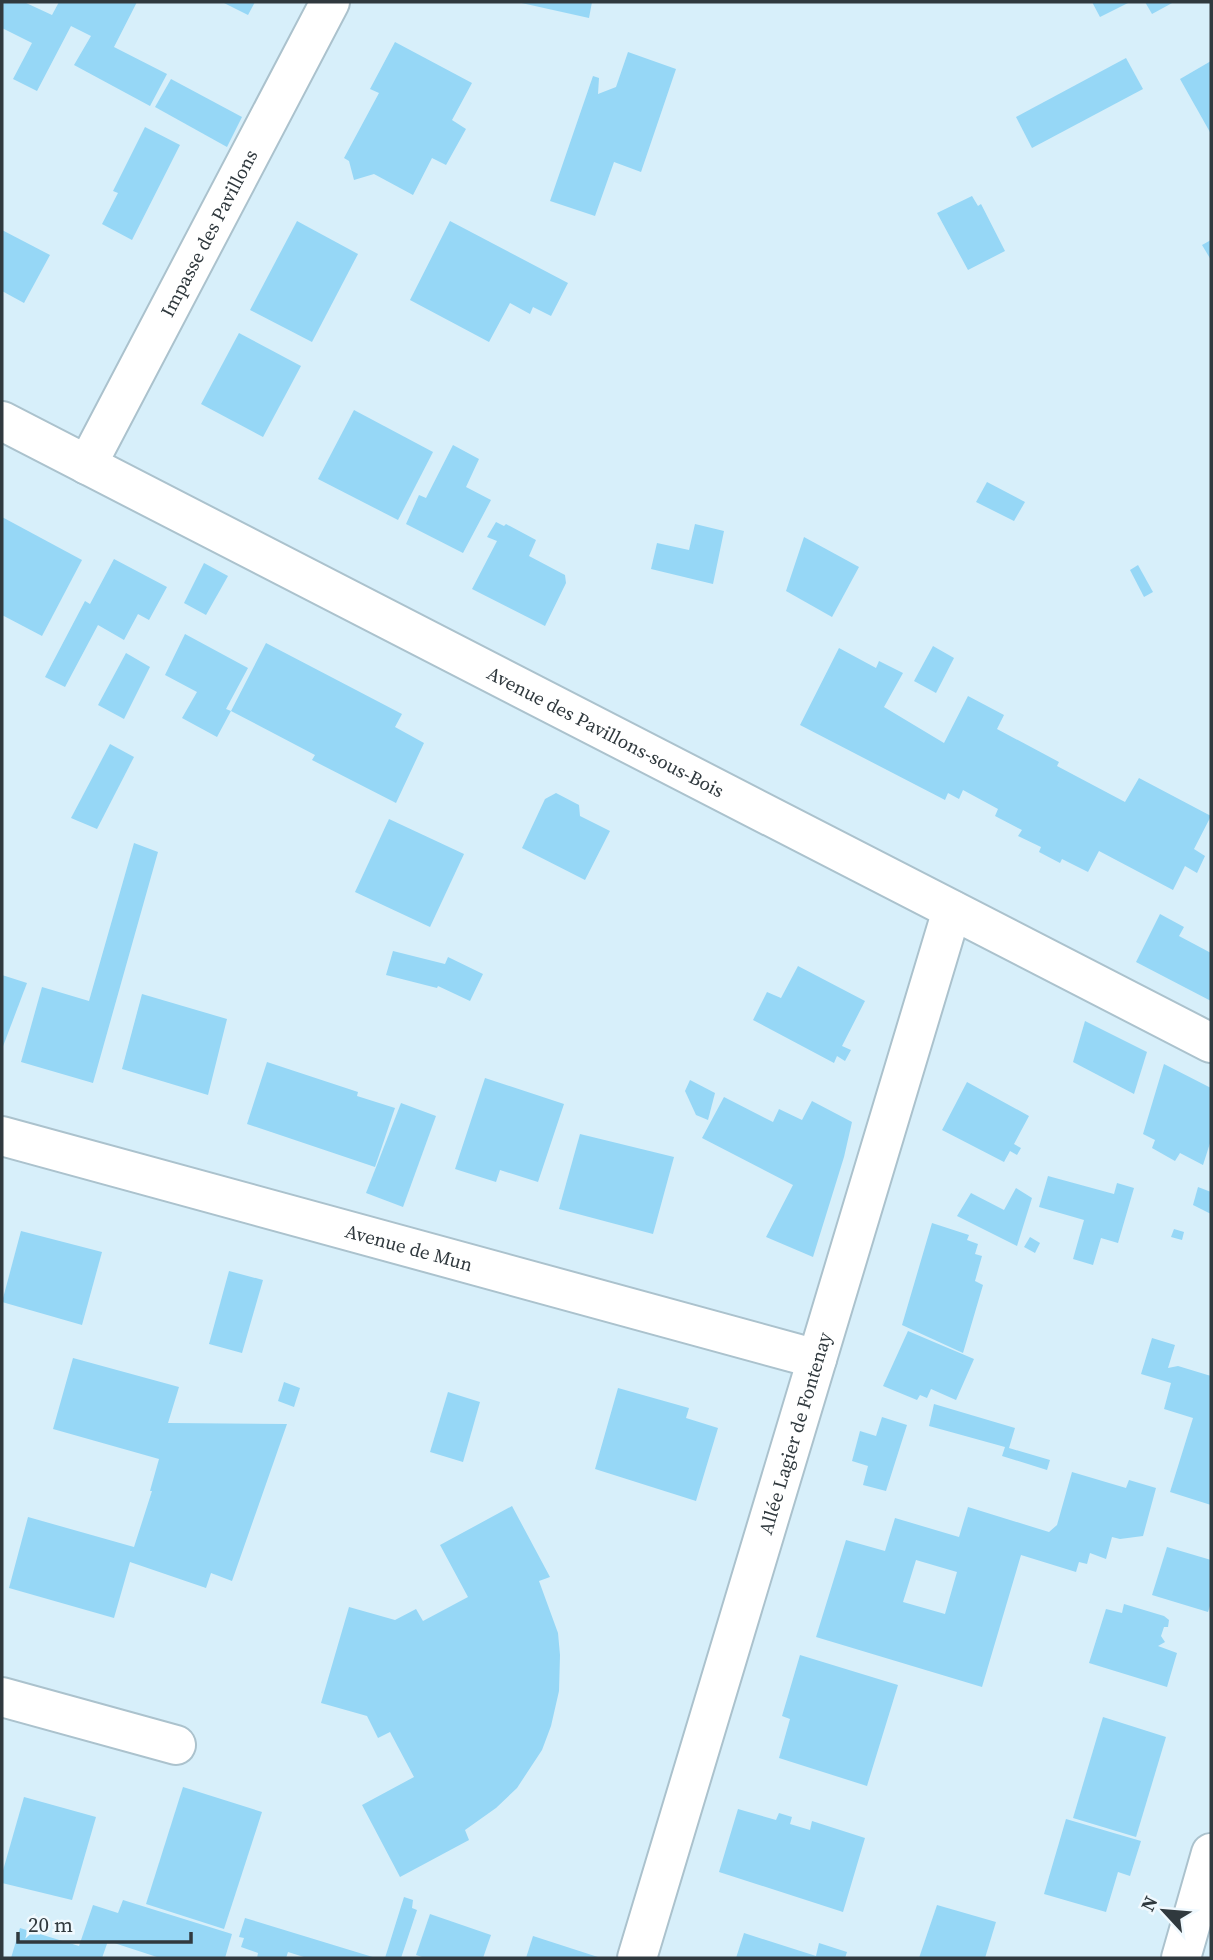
<svg xmlns="http://www.w3.org/2000/svg" width="1213" height="1960" font-family="'Source Serif 4',serif">
<rect width="100%" height="100%" fill="#d7effa"/>
<g fill="#96d7f6" fill-rule="evenodd">
<path d="M2 2H24L52 15 59 2H137L114 47 167 74 150 106 74 65 91 36 71 26 37 91 13 79 32 43 2 28Z"/>
<path d="M222 2H255L248 15Z"/>
<path d="M517 2H592L589 18Z"/>
<path d="M1092 2H1130L1100 17Z"/>
<path d="M1145 2H1174L1152 14Z"/>
<path d="M395 42 472 83 452 120 466 129 446 165 432 158 413 195 374 174 354 180 349 161 344 158 379 93 370 89Z"/>
<path d="M628 52 676 69 641 172 614 162 595 216 550 201 593 76 599 78 598 94 616 87Z"/>
<path d="M1126 58 1143 89 1032 148 1016 117Z"/>
<path d="M1211 61V134L1180 79Z"/>
<path d="M171 79 242 117 227 147 155 107Z"/>
<path d="M145 127 180 145 132 240 102 224 118 193 113 191Z"/>
<path d="M972 196 978 206 981 204 1005 251 968 270 937 213Z"/>
<path d="M297 221 358 254 312 342 250 310Z"/>
<path d="M450 221 568 283 551 316 533 307 530 314 510 303 489 342 410 300Z"/>
<path d="M2 230 50 255 24 303 2 291Z"/>
<path d="M1211 240V260L1202 245Z"/>
<path d="M239 333 301 366 263 437 201 404Z"/>
<path d="M354 410 433 452 398 520 318 479Z"/>
<path d="M453 445 479 459 466 487 491 500 463 553 406 524 419 495 426 498Z"/>
<path d="M987 482 1025 502 1014 521 976 502Z"/>
<path d="M2 517 82 560 42 636 2 615Z"/>
<path d="M496 522 504 526 506 524 536 540 529 556 565 575 566 583 545 626 472 589 497 541 487 537Z"/>
<path d="M695 524 724 531 713 584 651 569 657 543 689 550Z"/>
<path d="M804 537 859 567 832 617 786 591Z"/>
<path d="M114 559 167 587 149 620 138 614 124 640 98 625 65 687 45 677 85 601 90 604Z"/>
<path d="M204 563 228 576 206 615 184 603Z"/>
<path d="M1138 565 1153 592 1144 597 1130 570Z"/>
<path d="M185 634 248 668 226 709 231 711 266 643 402 714 395 727 424 743 396 803 312 760 315 755 231 711 217 737 182 718 197 692 165 675Z"/>
<path d="M933 646 954 658 936 693 914 681Z"/>
<path d="M839 648 876 668 879 661 903 673 884 707 944 743 968 696 1004 715 997 729 1059 762 1057 766 1125 802 1139 778 1211 816 1194 849 1205 856 1197 873 1185 866 1173 890 1099 851 1088 872 1062 859 1060 863 1039 852 1041 847 1018 836 1022 830 995 816 998 809 963 790 959 799 948 793 945 800 800 725Z"/>
<path d="M126 653 150 667 124 719 98 705Z"/>
<path d="M110 744 134 757 97 829 71 818Z"/>
<path d="M556 793 579 805 580 816 610 831 585 880 522 848 545 799Z"/>
<path d="M389 819 464 854 430 927 355 892Z"/>
<path d="M134 843 158 852 93 1083 21 1062 42 987 89 1001Z"/>
<path d="M1160 914 1184 927 1179 936 1211 953V1001L1136 962Z"/>
<path d="M393 951 445 964 448 957 483 974 470 1001 438 986 437 988 386 975Z"/>
<path d="M798 966 865 1001 842 1046 851 1050 845 1061 837 1056 834 1063 753 1020 767 992 781 998Z"/>
<path d="M2 975 27 983 2 1049Z"/>
<path d="M142 994 227 1019 208 1095 122 1069Z"/>
<path d="M1085 1021 1147 1052 1134 1094 1073 1062Z"/>
<path d="M267 1062 358 1092 357 1096 395 1108 375 1167 247 1124Z"/>
<path d="M1164 1064 1211 1088V1140L1203 1165 1180 1153 1175 1161 1152 1148 1155 1140 1143 1134Z"/>
<path d="M485 1078 564 1104 538 1182 500 1170 496 1182 455 1169Z"/>
<path d="M690 1080 715 1093 708 1120 696 1115 685 1091Z"/>
<path d="M967 1082 1029 1116 1014 1144 1021 1148 1017 1155 1010 1151 1004 1162 942 1130Z"/>
<path d="M724 1097 773 1122 779 1109 802 1120 812 1101 852 1122 844 1157 813 1257 766 1237 793 1185 702 1138Z"/>
<path d="M401 1103 436 1116 403 1207 366 1193Z"/>
<path d="M580 1134 674 1157 653 1234 559 1209Z"/>
<path d="M1048 1176 1114 1194 1117 1183 1134 1188 1118 1243 1101 1238 1093 1265 1073 1259 1084 1220 1039 1207Z"/>
<path d="M1198 1187 1211 1192V1214L1193 1205Z"/>
<path d="M1016 1188 1032 1198 1017 1246 957 1216 971 1193 1004 1210Z"/>
<path d="M932 1223 969 1235 967 1240 978 1244 975 1254 982 1256 975 1281 983 1285 963 1353 902 1325Z"/>
<path d="M1174 1229 1184 1232 1182 1240 1171 1237Z"/>
<path d="M21 1231 102 1252 82 1325 2 1302Z"/>
<path d="M1030 1237 1040 1243 1035 1253 1024 1247Z"/>
<path d="M229 1271 263 1280 242 1353 209 1344Z"/>
<path d="M908 1331 974 1359 956 1400 931 1389 927 1398 920 1395 917 1400 883 1386Z"/>
<path d="M1152 1338 1175 1345 1168 1368 1178 1366 1211 1376V1505L1170 1492 1193 1418 1164 1409 1171 1383 1141 1374Z"/>
<path d="M73 1358 179 1387 168 1423 287 1424 232 1581 211 1573 206 1588 130 1562 114 1618 9 1588 28 1517 134 1547 152 1491H150L159 1459 53 1429Z"/>
<path d="M284 1382 300 1388 294 1407 278 1401Z"/>
<path d="M618 1388 689 1408 686 1418 718 1428 696 1501 595 1469Z"/>
<path d="M448 1392 480 1402 463 1462 430 1452Z"/>
<path d="M934 1404 1015 1428 1009 1448 1050 1460 1047 1470 1002 1456 1005 1447 929 1426Z"/>
<path d="M882 1417 907 1425 886 1491 863 1485 868 1466 852 1461 860 1431 876 1436Z"/>
<path d="M1072 1472 1126 1488 1129 1480 1156 1488 1143 1536 1120 1539 1112 1537 1106 1559 1090 1553 1087 1564 1079 1562 1076 1572 1021 1555 982 1687 816 1637 846 1540 885 1551 895 1518 959 1537 968 1507 1049 1532 1057 1525ZM916 1560 957 1572 945 1614 903 1602Z"/>
<path d="M512 1506 550 1577 539 1581 558 1633 560 1655 559 1691 551 1726 542 1750 517 1788 496 1808 465 1830 469 1840 400 1877 362 1805 414 1777 390 1732 378 1738 367 1716 321 1703 349 1607 395 1620 416 1609 423 1621 468 1597 440 1545Z"/>
<path d="M1167 1547 1211 1560V1603L1208 1612 1152 1595Z"/>
<path d="M1124 1604 1164 1616 1169 1620 1168 1627H1164L1161 1636 1165 1642 1158 1646 1177 1653 1167 1687 1089 1663 1106 1609 1122 1613Z"/>
<path d="M800 1655 898 1685 867 1786 779 1758 790 1719 782 1716Z"/>
<path d="M1103 1717 1166 1737 1136 1837 1073 1818Z"/>
<path d="M183 1787 262 1812 224 1929 146 1904Z"/>
<path d="M24 1797 96 1817 72 1900 2 1883V1874Z"/>
<path d="M738 1809 776 1820 779 1813 792 1817 790 1824 810 1830 812 1821 865 1838 843 1912 719 1872Z"/>
<path d="M1066 1819 1141 1841 1130 1876 1118 1872 1106 1912 1044 1894Z"/>
<path d="M404 1897 413 1900 412 1908 417 1910 401 1958H385Z"/>
<path d="M123 1900 232 1934 225 1958H160L108 1941 102 1958H11L20 1928 79 1946 93 1905 118 1913Z"/>
<path d="M937 1905 996 1922 985 1958H919Z"/>
<path d="M430 1914 491 1935 483 1958H425L416 1955Z"/>
<path d="M245 1918 376 1958H307L288 1952 286 1958H257L258 1953 241 1947 244 1938 239 1937Z"/>
<path d="M744 1933 816 1956 819 1943 847 1952 845 1958H736Z"/>
<path d="M533 1936 601 1958H526Z"/>
</g>
<g fill="none" stroke-linecap="round" stroke-linejoin="round">
<g stroke="#abc2cd" stroke-width="42">
<g id="street">
<path id="s1" d="M2 421 1211 1043"/>
<path id="s2" d="M87 465 330 2"/>
<path id="s3" d="M2 1136 817 1359"/>
<path d="M2 1697 176 1745"/>
<path id="s4" d="M637 1958 952 910"/>
<path d="M1181 1958 1211 1853"/>
</g>
</g>
<use href="#street" stroke="#fff" stroke-width="38"/>
</g>
<g text-anchor="middle" stroke-width="6" stroke-linejoin="round" paint-order="stroke">
<g font-size="19" fill="#30393e" stroke="#f0f9fe">
<text dy="7" stroke="none"><textPath href="#s2" startOffset="262">Impasse des Pavillons</textPath></text>
<text dy="7" stroke="none"><textPath href="#s1" startOffset="679">Avenue des Pavillons-sous-Bois</textPath></text>
<text dy="7" stroke="none"><textPath href="#s3" startOffset="422">Avenue de Mun</textPath></text>
<text dy="7" stroke="none"><textPath href="#s4" startOffset="548">Allée Lagier de Fontenay</textPath></text>
</g>
</g>
<rect width="1213" height="1960" fill="none" stroke="#30393e" stroke-width="7"/>
<g transform="translate(1164 1911) rotate(296)" stroke="#f0f9fe" stroke-width="5" paint-order="stroke">
<path d="M0-5L12 26L0 18L-12 26Z" fill="#30393e"/>
<text y="-10" font-size="19" font-weight="bold" text-anchor="middle" fill="#30393e">N</text>
</g>
<path d="M18 1932v10h173v-10" fill="none" stroke="#30393e" stroke-width="3.5"/>
<text x="28" y="1932" font-size="21" fill="#30393e" stroke="#f0f9fe" stroke-width="5" paint-order="stroke">20 m</text>
</svg>
